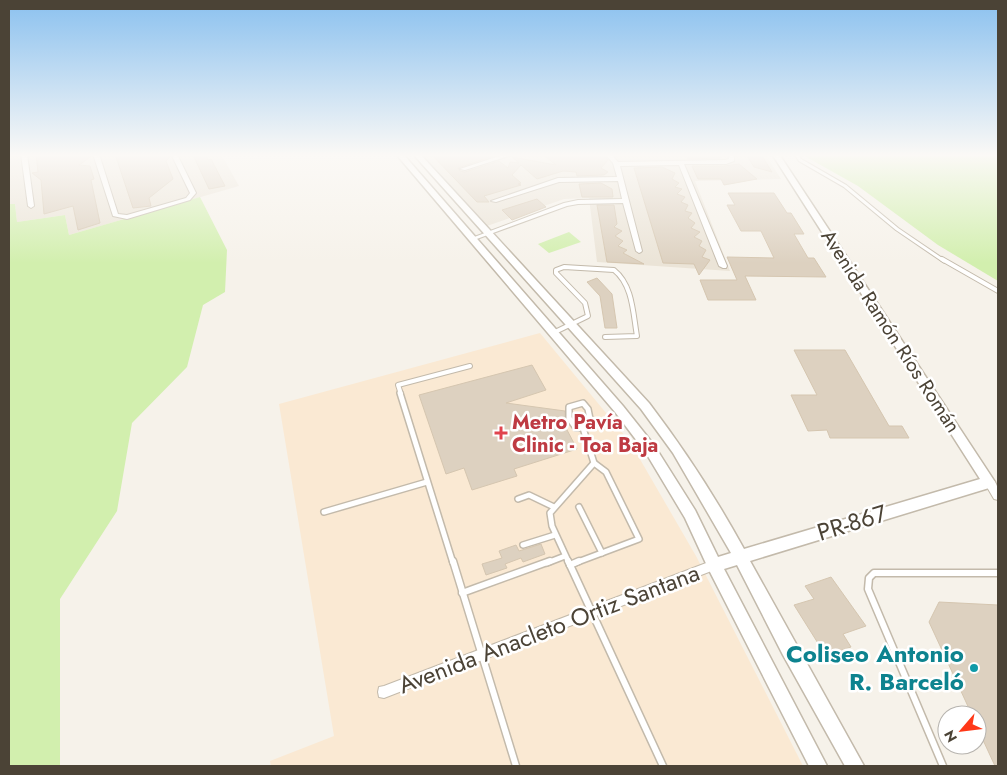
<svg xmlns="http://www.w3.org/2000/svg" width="1007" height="775" font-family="Jost,sans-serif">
<rect width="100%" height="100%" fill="#f6f2ea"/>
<g fill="#ebe4d7">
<path d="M9 154H221L239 186 69 235 65 215 17 222 15 204H9Z"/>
<path d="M420 154H765L781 179 695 181 730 271 597 262 589 198 564 199 484 227Z"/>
</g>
<path fill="#fae9d3" d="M540 333 630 442 696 556 803 766H271L270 761 334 736 279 404Z"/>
<g fill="#d2efae">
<path d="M801 154H998V281L938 245 858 186Z"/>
<path d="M200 197 227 250 225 292 203 305 187 367 132 423 117 511 60 599V766H9V204H15L17 222 65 215 69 235Z"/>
<path d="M569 232 581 242 549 253 538 244Z"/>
</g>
<g fill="#ddd1c0" stroke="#d5c6b0">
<path d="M36 154H91L92 156 79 165 90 166 94 179 91 180 100 223 78 230 73 206 44 214 41 180 32 173 38 172Z"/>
<path d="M115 154H169L170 157 166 161 173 179 149 198 151 206 133 208Z"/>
<path d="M205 154 208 160 211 159 225 186 209 189 194 157Z"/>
<path d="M431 154H491L493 156 458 168 460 171 465 172 499 161 508 168 510 162 519 163 512 157 556 165 542 154H603L608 160 601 168 608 172 604 175 577 176 576 172 563 171 537 179 521 165 512 175 521 183 518 184 521 185 484 196 489 202H477Z"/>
<path d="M686 154 718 155 720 158 688 159Z"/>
<path d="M746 154H761L772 172 754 167Z"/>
<path d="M739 164 757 179 724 185 721 179H698L692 166H724Z"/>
<path d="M662 167 675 173 672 179 679 183 675 187 682 189 677 194 685 197 681 202 688 205 685 211 692 213 688 218 695 223 691 228 700 232 694 237 702 241 699 246 706 250 702 257 710 260 699 275 694 264 663 263 634 168Z"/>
<path d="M601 183 612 189 613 197H582L579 184Z"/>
<path d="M728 193H774L787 213H791L804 234H794L808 258H814L826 277 745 276 756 300H708L700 280H737L727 257 774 258 761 231H741L727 205H735Z"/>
<path d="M537 199 546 207 512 220 502 210Z"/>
<path d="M597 205H614L617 224 614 227 622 231 615 236 623 241 618 246 627 250 623 253 644 264 607 262Z"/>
<path d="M597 278 612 294 617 328H605L600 296 587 282Z"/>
<path d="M794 350H845L889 426H902L909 438H830L827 430 808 431 791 395H817Z"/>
<path d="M532 365 546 390 506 403 565 411 566 428 577 449 514 469 517 476 472 490 464 468 446 474 419 395Z"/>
<path d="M541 544 545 554 523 562 521 558 505 564 507 568 486 575 482 564 502 558 499 551 516 545 519 551Z"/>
<path d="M831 577 866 626 843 634 851 647 826 656 794 605 814 599 805 586Z"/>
<path d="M939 602 998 605V766H995L977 727V715H972L929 622Z"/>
</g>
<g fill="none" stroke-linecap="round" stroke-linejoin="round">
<g stroke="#c3baab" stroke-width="5">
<path id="service-far3" d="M796 154 800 160 845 186 897 229 944 261"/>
</g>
<g stroke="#c3baab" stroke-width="6">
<g id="service-far2">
<path d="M942 259 998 291"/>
<path d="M553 333 588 316 585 303 556 273V270L564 267 614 270C633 285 633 314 637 336L605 337"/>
<path d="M401 394 398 385 470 366"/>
</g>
</g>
<g stroke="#c3baab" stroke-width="8">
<g id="service-far1">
<path d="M400 393 453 563"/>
<path d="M583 403 588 409 590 419 583 428H576L569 418V407Z"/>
<path d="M583 428 594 463"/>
<path d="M518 499 529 495 554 507"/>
<path d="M579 507 602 553"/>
<path d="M324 512 427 482"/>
<path d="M523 545 555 535"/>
<path d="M547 563 565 556"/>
<path d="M569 563 552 526 550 513 594 463 606 472 639 539 575 563"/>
</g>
</g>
<g stroke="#c3baab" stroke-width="9">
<g id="service">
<path d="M453 561 516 766"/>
<path d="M568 561 570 565"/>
<path d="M570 565 663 766"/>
<path d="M570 565 579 561"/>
<path d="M462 593 550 561"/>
<path d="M943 766 868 589 869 578 874 573H998"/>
</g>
</g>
<g stroke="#c3baab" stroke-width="2">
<g id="minor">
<path d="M21 154H27L34 206 31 208 28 206Z"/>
<path d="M93 154H99L118 214 127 215 186 198 190 193 171 154H177L196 193 190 200 127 219 113 216Z"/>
<path d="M505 154H515L465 170 460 169Z"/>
<path d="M605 154H611L618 162 725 160 729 159 728 154H734V161L726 164H684L727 266 726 268H723L719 266 679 165 620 166 642 251 641 252 639 253 636 251 623 203 578 204 567 206 474 240 472 241 469 239 564 203 578 200 622 199 618 181 559 182 496 202 491 201 558 178 617 177 613 163Z"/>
<path d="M989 478C999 481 998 492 998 500L994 499 984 482 985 479Z"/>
<path d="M714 560 718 561 720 565 718 569 714 570 384 698 379 697 378 692 379 687 384 686Z"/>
</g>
</g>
<g stroke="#c3baab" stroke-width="3">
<path id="tertiary" d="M396 154H403L623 406 654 445 695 510 718 557 731 553 673 453 641 409 413 154H420L649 403C684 449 716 498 744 549L980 479 772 154H779L995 482 994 486 989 488 750 561 864 766H845L783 655 737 565 724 569 827 766H809L709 570 685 518 646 453 615 412Z"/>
</g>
<use href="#service-far3" stroke="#fff" stroke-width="3"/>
<use href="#service-far2" stroke="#fff" stroke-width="4"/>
<use href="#service-far1" stroke="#fff" stroke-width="5"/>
<use href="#service" stroke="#fff" stroke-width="6"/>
<use href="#minor" fill="#fff" fill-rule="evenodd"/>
<use href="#tertiary" fill="#fff" fill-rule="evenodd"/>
</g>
<linearGradient id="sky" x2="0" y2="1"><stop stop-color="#8bc1ef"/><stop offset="0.59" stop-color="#fbf9f6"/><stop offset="1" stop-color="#fbf9f6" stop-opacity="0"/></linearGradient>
<rect width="1007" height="263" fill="url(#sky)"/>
<path fill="#e0444e" stroke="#fff" stroke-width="2" d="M498.5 425.5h5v5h5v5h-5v5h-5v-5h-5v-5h5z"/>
<circle fill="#0f9aa8" stroke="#fff" stroke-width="2" cx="974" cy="668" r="5"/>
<g text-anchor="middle" stroke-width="5" stroke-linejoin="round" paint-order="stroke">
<g font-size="20" fill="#4b4336" stroke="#fff">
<text transform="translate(891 331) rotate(57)" y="7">Avenida Ramón Ríos Román</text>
</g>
<g font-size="20" font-weight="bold" fill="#be3a42" stroke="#fff" text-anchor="start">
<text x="512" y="429">Metro Pavía<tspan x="512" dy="23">Clinic - Toa Baja</tspan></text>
</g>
<g font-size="24" fill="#4b4336" stroke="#fff">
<text transform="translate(852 523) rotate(-17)" y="8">PR-867</text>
<text transform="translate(549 629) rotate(-21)" y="8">Avenida Anacleto Ortiz Santana</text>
</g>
<g font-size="24" font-weight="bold" fill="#0d838f" stroke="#fff" text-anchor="end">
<text x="964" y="662">Coliseo Antonio<tspan x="964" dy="28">R. Barceló</tspan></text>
</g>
</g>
<rect width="1007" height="775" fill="none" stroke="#4b4336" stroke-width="20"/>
<g transform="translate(962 730) rotate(242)"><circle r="24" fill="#ffffff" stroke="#b7b4af"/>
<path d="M0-4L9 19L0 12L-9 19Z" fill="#ff3818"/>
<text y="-8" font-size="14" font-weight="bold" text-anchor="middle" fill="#4b4336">N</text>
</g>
</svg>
